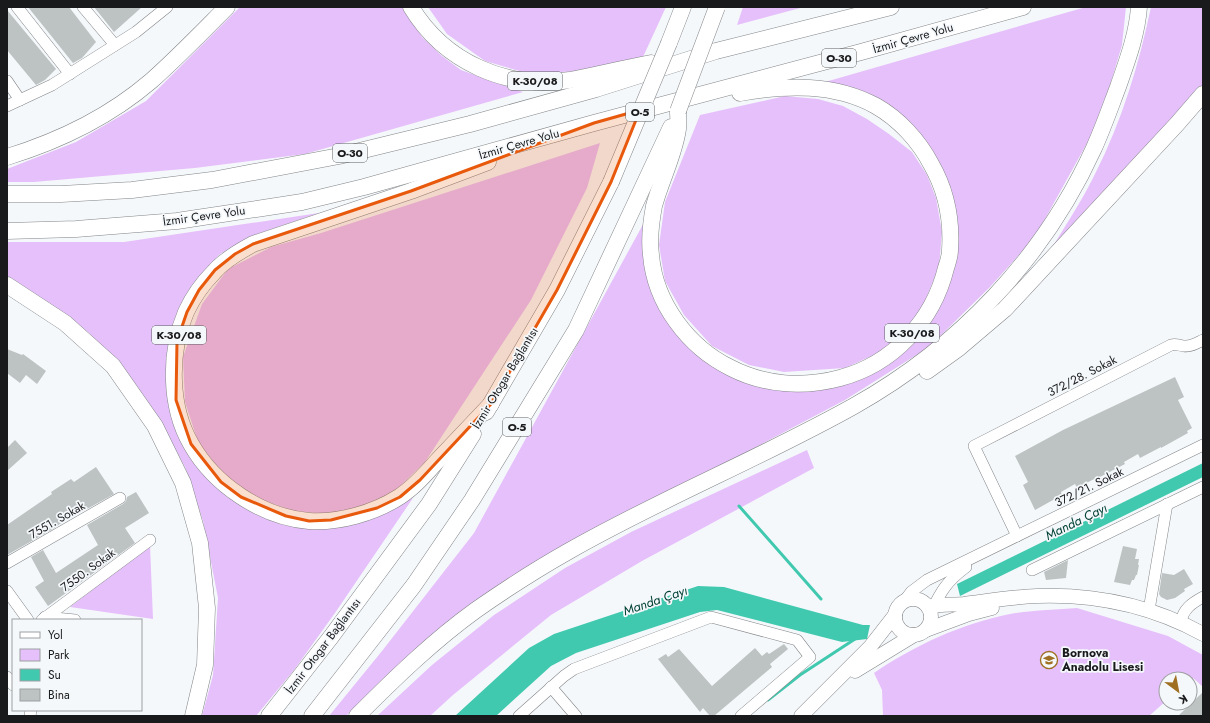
<svg xmlns="http://www.w3.org/2000/svg" width="1210" height="723" font-family="Jost,sans-serif">
<rect width="100%" height="100%" fill="#f5f8fb"/>
<g fill="#e6c0fb">
<path d="M240 7H404L422 37 442 56 461 70 523 92 305 154 195 168 34 182H7V169L76 142 146 101Z"/>
<path d="M428 7H666L643 57 578 71 530 74 485 61 447 34Z"/>
<path d="M743 7H804L737 25Z"/>
<path d="M1086 7H1126L1122 45 1111 82 1091 136 1035 237 990 287 929 347 845 400 544 559 448 622 382 680 346 716H329L382 651 474 533 646 219V258L704 357 825 389 852 383 874 372 915 341 956 231 916 132 825 82Z"/>
<path d="M1151 7H1203V89L1046 258C1062 230 1081 203 1095 174 1122 121 1139 64 1151 7Z"/>
<path d="M785 96 818 99 843 106 867 119 889 134 912 152 927 175 936 198 942 232 939 267 923 306 904 332 878 353 845 368 784 372 749 365 712 346 684 315 665 281 659 245 665 202 700 115Z"/>
<path d="M600 143 587 188 531 300 425 462 392 494 365 506 325 514 294 511 250 496 224 475 198 442 185 402 183 357 202 304 228 269 271 247 321 233Z"/>
<path d="M319 213 257 234 220 254 193 284 181 306 170 333 166 363 198 467 226 496 254 512 284 525 331 528 370 520 413 498 335 613 294 670 256 716H202L213 675 218 598 203 521 185 467 152 408 118 363 88 332 23 286 7 278V242H124Z"/>
<path d="M807 450 814 468 642 561 551 615 453 695 430 716H377L432 665 494 615 565 568 631 532Z"/>
<path d="M150 545 153 619 70 607Z"/>
<path d="M1077 608 1168 636 1203 655V687L1193 678 1190 681V679H1166V701L1149 716H883L882 690 874 673C915 645 961 624 1010 614 1032 610 1056 610 1077 608Z"/>
</g>
<g fill="#41c9af">
<path d="M1203 463V477L960 596 957 584Z"/>
<path d="M698 586 724 587 863 625H870L867 639 842 642 717 610 700 612 576 653 551 666 496 716H455L529 648 554 634Z"/>
</g>
<g fill="none" stroke-linecap="round" stroke-linejoin="round">
<g stroke="#41c9af" stroke-width="3">
<path d="M739 506 821 599"/>
<path d="M768 700 800 675 855 639"/>
</g>
</g>
<g fill="#bdc2c2">
<path d="M28 7H69L96 42 82 58 73 63Z"/>
<path d="M94 7H142L114 32Z"/>
<path d="M7 10 56 69 45 80 36 85 7 50Z"/>
<path d="M7 349 22 355 23 354 46 371 37 384 26 375 20 383 7 373Z"/>
<path d="M1175 377 1184 397 1178 400 1192 428 1187 431 1188 433 1161 448V447L1140 458 1138 454 1124 462 1125 464 1098 478V477L1077 488 1075 484 1061 492 1062 495 1035 510 1023 485 1028 482 1015 456 1063 430Z"/>
<path d="M15 440 27 453 7 471V448Z"/>
<path d="M96 467 114 494 69 519 68 518 53 529 7 555V525L52 494 51 492 71 479 74 482Z"/>
<path d="M136 492 149 513 125 528 135 543 48 606 35 587 44 581 31 557 43 550 56 573 98 545 87 525 123 504 126 501 127 497Z"/>
<path d="M1123 546 1137 549 1135 559H1139L1138 565H1139L1137 575H1136L1134 580H1132L1130 585 1114 582Z"/>
<path d="M1068 560 1066 578 1046 580 1044 572Z"/>
<path d="M1184 569 1193 584 1184 589 1185 591 1175 598 1167 600 1161 597 1159 594 1162 573 1174 575Z"/>
<path d="M784 644 788 649 770 664 772 667 714 716H710L703 708 700 712 658 659 666 654 668 657 679 649 712 686 755 648 762 656 767 652 769 654Z"/>
<path d="M1203 692V716H1178Z"/>
</g>
<g fill="none" stroke-linecap="round" stroke-linejoin="round">
<g stroke="#828587" stroke-width="12">
<g id="minor">
<path d="M17 7 70 74"/>
<path d="M83 7 115 45"/>
<path d="M7 81 20 100"/>
<path d="M7 106 52 85 136 32 167 7"/>
<path d="M1017 536 974 446 1171 345C1177 343 1179 346 1184 346 1191 347 1197 343 1203 340"/>
<path d="M7 563 120 498"/>
<path d="M1032 570 1203 487"/>
<path d="M7 591 28 620"/>
<path d="M905 600 911 592 927 580 1203 445"/>
<path d="M1149 610 1167 504"/>
<path d="M931 612C941 591 947 581 966 567"/>
<path d="M45 617 75 620"/>
<path d="M42 620 150 540"/>
<path d="M1181 622C1183 609 1192 603 1203 597"/>
<path d="M7 677 13 685"/>
<path d="M551 687 576 716"/>
<path d="M30 716 31 710"/>
<path d="M519 716 564 676 574 669 711 617 797 640 810 657 741 716"/>
</g>
</g>
<g stroke="#828587" stroke-width="15">
<g id="major">
<circle cx="913" cy="617" r="18"/>
<path d="M928 607C940 604 952 605 964 604 988 601 1012 597 1037 596 1095 594 1152 606 1203 634"/>
<path d="M926 630 969 614 992 608"/>
<path d="M855 671 914 635"/>
<path d="M801 716 870 647 895 615"/>
</g>
</g>
<g stroke="#828587" stroke-width="17">
<g id="highway">
<path d="M411 7C444 62 507 90 570 80 597 75 624 68 651 63"/>
<path d="M669 43 683 7"/>
<path d="M678 111C678 117 679 123 678 129 674 156 661 180 654 206 651 222 649 240 651 255 655 303 688 347 731 368 764 385 803 388 840 378 893 364 933 321 946 268 948 262 950 256 950 250 952 220 946 190 931 164 919 141 899 119 876 106 834 83 786 85 740 93"/>
<path d="M7 157C59 141 109 117 151 81 177 58 202 32 227 7"/>
<path d="M488 162 411 191 253 244C240 251 224 260 214 272 203 283 193 297 186 312 169 352 169 406 191 444 214 485 262 517 309 521 339 523 374 513 399 497 415 487 427 472 439 459 456 441 474 422 491 404"/>
<path d="M7 194H61L132 190 212 180 339 156 470 124 596 89 716 51 891 7"/>
<path d="M7 231 76 229 177 221 302 202 364 187 594 123 861 52 1023 7"/>
<path d="M7 285 65 323 113 366 155 426 183 483 200 543 207 608 205 665 193 716"/>
<path d="M927 371 959 348 1005 309 1177 124 1203 94"/>
<path d="M486 412 557 290 611 182"/>
<path d="M269 716 331 637 429 504 473 434"/>
<path d="M312 716 414 585 472 500 576 330 671 127"/>
<path d="M357 716C394 679 433 641 476 610 506 589 537 569 569 551 662 498 761 458 854 406 959 347 1044 258 1094 148 1103 128 1110 108 1118 87 1127 61 1137 35 1139 7"/>
</g>
</g>
<use href="#minor" stroke="#fff" stroke-width="11"/>
<use href="#major" stroke="#fff" stroke-width="14"/>
<use href="#highway" stroke="#fff" stroke-width="16"/>
<g stroke="#828587" stroke-width="17" stroke-linecap="butt">
<g id="highway-bridge">
<path d="M678 111 717 7"/>
<path d="M611 182 669 43"/>
</g>
</g>
<use href="#highway-bridge" stroke="#fff" stroke-width="16"/>
</g>
<path fill="#e8590c" fill-opacity="0.2" stroke="#e8590c" stroke-width="3" stroke-linejoin="round" d="M640 110 611 182 557 290 491 404 420 480 400 497 377 508 331 520 309 521 286 516 241 497 221 482 191 444 176 400 177 341 187 312 199 290 215 270 235 254 253 244 411 191 594 123Z"/>
<defs>
<g id="school-ring" transform="scale(0.9)"><circle r="9.5" fill="#f5f8fb" stroke="#9f7023" stroke-width="1.5"/><path d="M0-5L7-2L0 1L-7-2ZM-4 1L0 2.5L4 1V4Q0 6-4 4Z" fill="#9f7023"/></g>
</defs>
<g fill-rule="evenodd">
<use href="#school-ring" x="1049" y="660"/>
</g>
<g text-anchor="middle" stroke-width="3.5" stroke-linejoin="round" paint-order="stroke">
<g fill="#f5f8fb" stroke="#5b5d5e" stroke-width="1">
<rect x="822" y="49" width="34" height="18" rx="3"/>
<rect x="508" y="72" width="54" height="18" rx="3"/>
<rect x="626" y="103" width="28" height="18" rx="3"/>
<rect x="333" y="144" width="34" height="18" rx="3"/>
<rect x="885" y="324" width="54" height="18" rx="3"/>
<rect x="152" y="326" width="54" height="18" rx="3"/>
<rect x="503" y="418" width="28" height="18" rx="3"/>
</g>
<g font-size="11" font-weight="bold" fill="#191a1b">
<text x="839" y="62">O-30</text>
<text x="535" y="85">K-30/08</text>
<text x="640" y="116">O-5</text>
<text x="350" y="157">O-30</text>
<text x="912" y="337">K-30/08</text>
<text x="179" y="339">K-30/08</text>
<text x="517" y="431">O-5</text>
</g>
<g font-size="12" fill="#191a1b" stroke="#f5f8fb">
<text transform="translate(913 38) rotate(-16)" y="4">İzmir Çevre Yolu</text>
<text transform="translate(519 144) rotate(-16)" y="4">İzmir Çevre Yolu</text>
<text transform="translate(204 216) rotate(-8)" y="4">İzmir Çevre Yolu</text>
<text transform="translate(1082 376) rotate(-27)" y="4">372/28. Sokak</text>
<text transform="translate(505 378) rotate(-59)" y="4">İzmir Otogar Bağlantısı</text>
<text transform="translate(1089 487) rotate(-26)" y="4">372/21. Sokak</text>
<text transform="translate(57 520) rotate(-30)" y="4">7551. Sokak</text>
<text transform="translate(88 570) rotate(-36)" y="4">7550. Sokak</text>
<text transform="translate(323 646) rotate(-53)" y="4">İzmir Otogar Bağlantısı</text>
</g>
<g font-size="12" font-weight="bold" fill="#191a1b" stroke="#f5f8fb" text-anchor="start">
<text x="1062" y="657">Bornova<tspan x="1062" dy="14">Anadolu Lisesi</tspan></text>
</g>
<g font-size="13" font-style="italic" fill="#014035" stroke="#f5f8fb">
<text transform="translate(1076 521) rotate(-26)" y="5">Manda Çayı</text>
<text transform="translate(655 600) rotate(-19)" y="5">Manda Çayı</text>
</g>
</g>
<rect width="1210" height="723" fill="none" stroke="#191a1b" stroke-width="16"/>
<rect x="12" y="619" width="130" height="92" fill="#f5f8fb" stroke="#9d9fa1"/>
<rect x="20" y="632" width="20" height="6" fill="#ffffff" stroke="#9d9fa1"/>
<text x="48" y="639" font-size="12" fill="#191a1b">Yol</text>
<rect x="20" y="649" width="20" height="12" fill="#e6c0fb" stroke="#9d9fa1"/>
<text x="48" y="659" font-size="12" fill="#191a1b">Park</text>
<rect x="20" y="669" width="20" height="12" fill="#41c9af" stroke="#9d9fa1"/>
<text x="48" y="679" font-size="12" fill="#191a1b">Su</text>
<rect x="20" y="689" width="20" height="12" fill="#bdc2c2" stroke="#9d9fa1"/>
<text x="48" y="699" font-size="12" fill="#191a1b">Bina</text>
<g transform="translate(1178 691) rotate(148)"><circle r="19" fill="#f5f8fb" stroke="#9d9fa1"/>
<path d="M0-3L7 15L0 10L-7 15Z" fill="#9f7023"/>
<text y="-6" font-size="11" font-weight="bold" text-anchor="middle" fill="#191a1b">K</text>
</g>
</svg>
